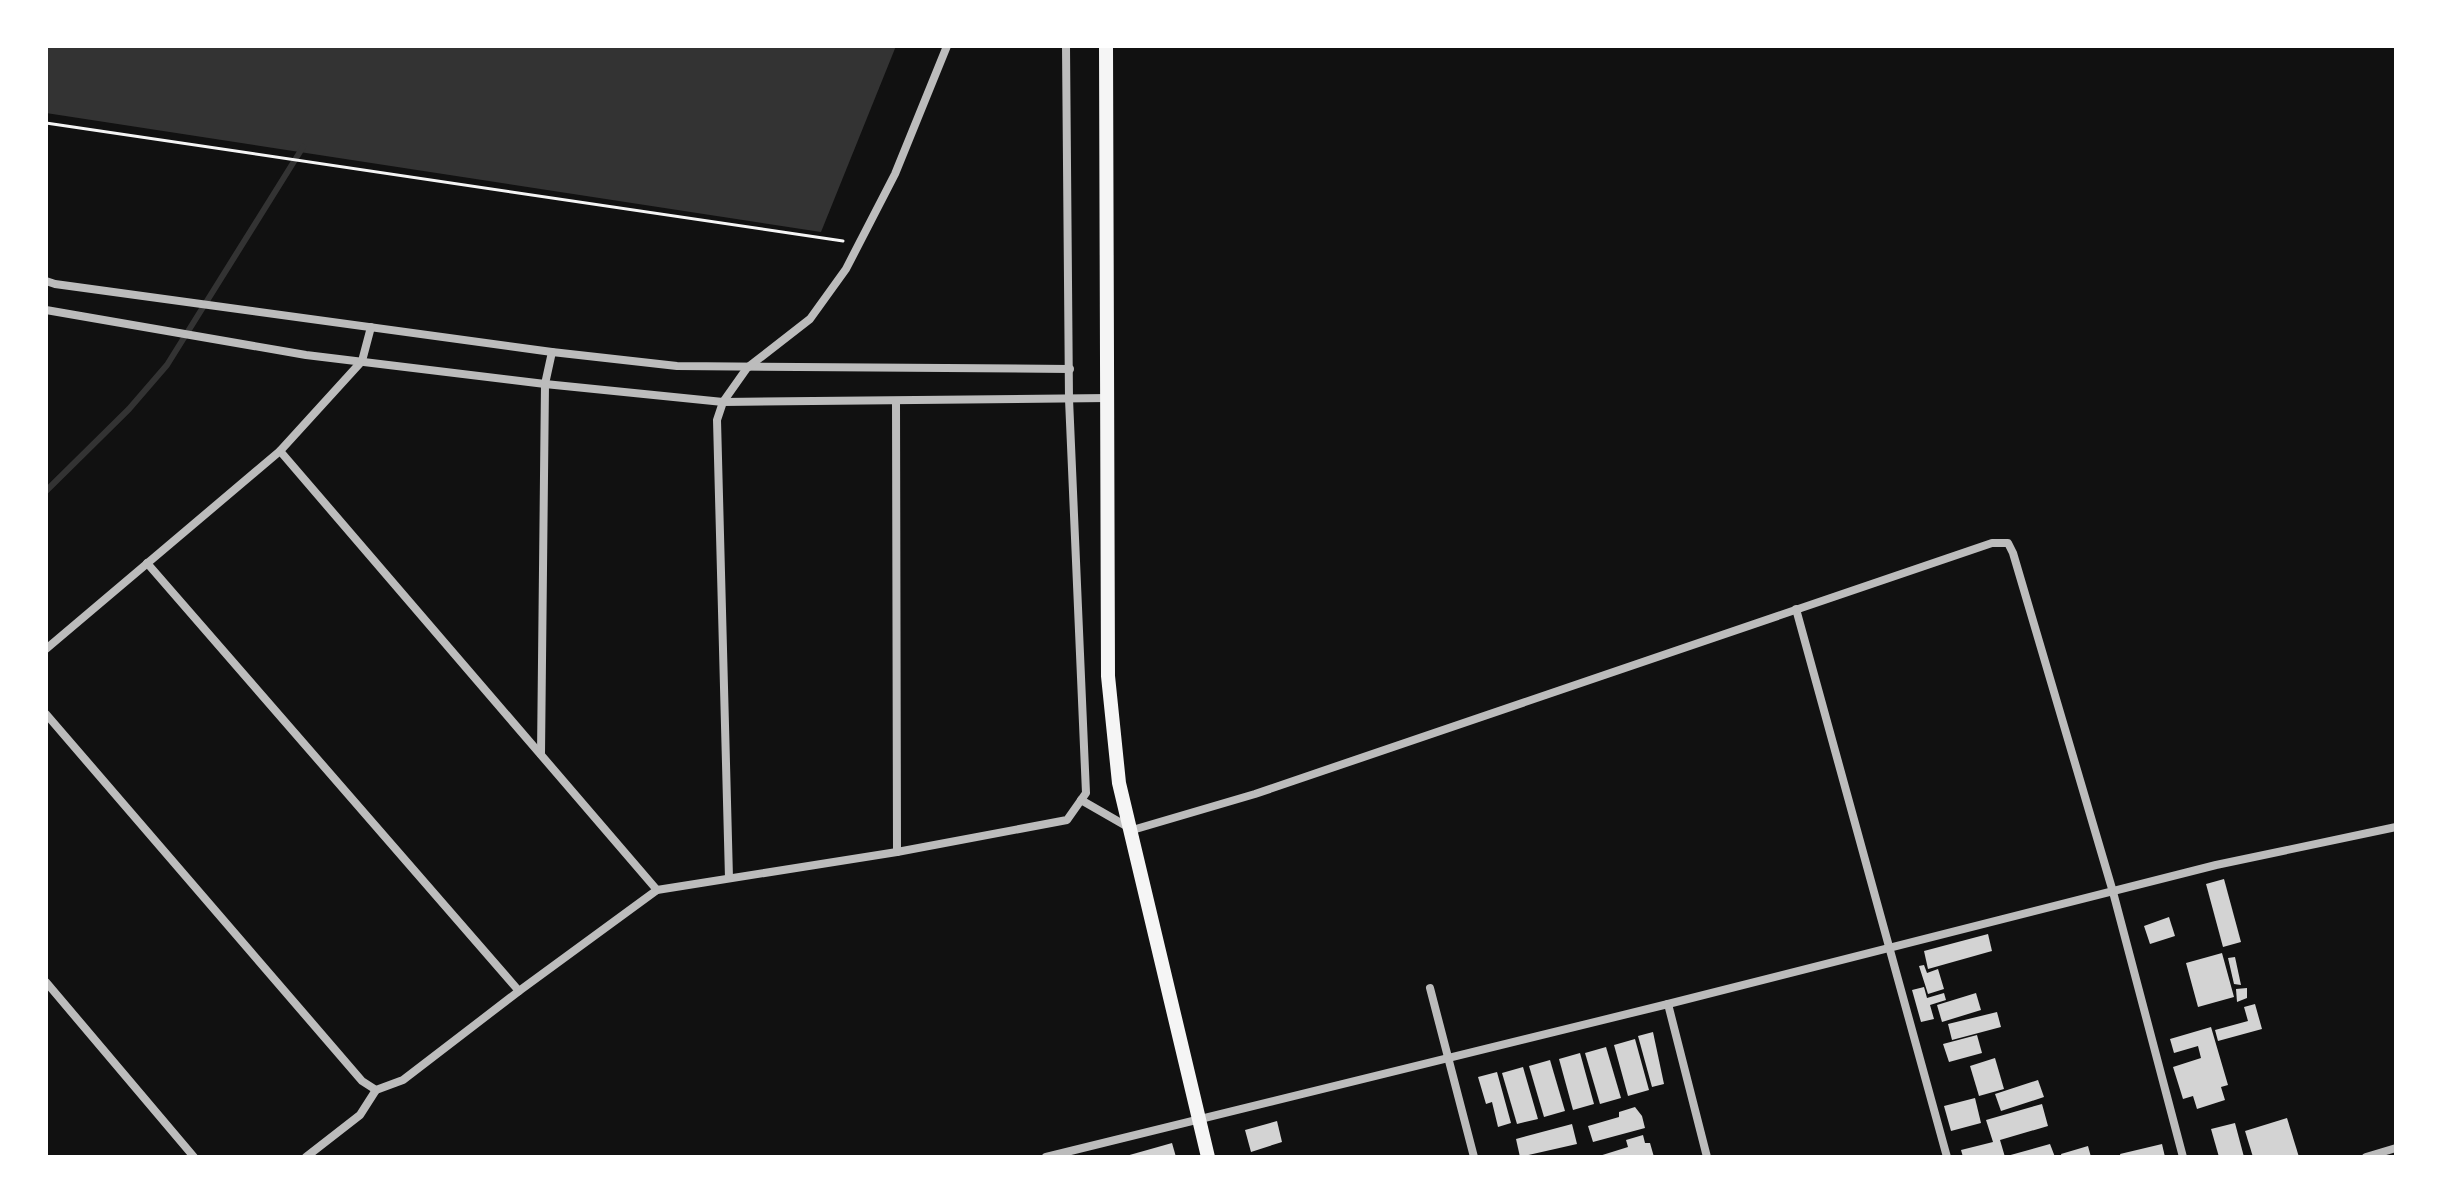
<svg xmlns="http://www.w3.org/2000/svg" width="2442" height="1203" font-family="'DejaVu Sans',sans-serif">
<rect width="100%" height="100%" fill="#111"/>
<path fill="#333" d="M46 46H896L821 232 46 113Z"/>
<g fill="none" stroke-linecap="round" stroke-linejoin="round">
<path stroke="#333" stroke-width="6" d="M46 491 129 409 167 365 303 147"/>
</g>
<g fill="#d3d3d3">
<path d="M2224 879 2241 942 2223 947 2206 884Z"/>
<path d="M2169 917 2175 936 2150 944 2144 926Z"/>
<path d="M1988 934 1992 951 1928 969 1924 951Z"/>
<path d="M2222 953 2234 997 2198 1007 2186 963Z"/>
<path d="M2235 957 2241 985 2234 984 2228 958Z"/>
<path d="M1924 965 1927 973 1938 969 1944 989 1928 994 1919 966Z"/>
<path d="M1924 987 1927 998 1944 993 1946 1000 1930 1005 1934 1019 1921 1022 1912 990Z"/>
<path d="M2247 988V998L2237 1002 2236 989Z"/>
<path d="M1976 993 1981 1010 1942 1022 1937 1005Z"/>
<path d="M2255 1004 2262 1029 2218 1041 2215 1030 2248 1021 2244 1007Z"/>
<path d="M1997 1012 2001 1027 1952 1040 1948 1024Z"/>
<path d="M2211 1027 2228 1085 2221 1087 2225 1100 2197 1109 2193 1096 2183 1099 2173 1067 2201 1058 2198 1046 2174 1053 2170 1039Z"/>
<path d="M1653 1032 1664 1084 1652 1087 1638 1036Z"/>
<path d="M1977 1035 1982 1053 1949 1062 1943 1044Z"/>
<path d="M1635 1039 1649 1090 1628 1096 1614 1045Z"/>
<path d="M1606 1047 1621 1098 1600 1104 1585 1053Z"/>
<path d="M1580 1053 1594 1104 1573 1110 1559 1059Z"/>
<path d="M1995 1058 2004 1089 1979 1096 1970 1066Z"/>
<path d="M1550 1060 1565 1111 1544 1117 1529 1066Z"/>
<path d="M1523 1067 1538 1119 1517 1124 1502 1073Z"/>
<path d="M1497 1072 1511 1123 1498 1127 1492 1102 1486 1104 1478 1077Z"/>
<path d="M2038 1080 2044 1097 2001 1111 1995 1094Z"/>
<path d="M1975 1098 1981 1123 1951 1131 1944 1106Z"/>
<path d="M2042 1104 2048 1126 2000 1140 2005 1157H1963L1961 1150 1993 1142 1986 1120Z"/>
<path d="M1635 1107 1642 1116 1645 1128 1593 1142 1588 1126 1619 1117V1112Z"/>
<path d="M2287 1118 2299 1157H2253L2245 1131Z"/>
<path d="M1277 1121 1282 1142 1251 1152 1245 1130Z"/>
<path d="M2235 1123 2244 1157H2219L2211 1129Z"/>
<path d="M1572 1124 1577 1144 1520 1157 1516 1139Z"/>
<path d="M1643 1135 1645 1143H1650L1654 1157H1596L1628 1147 1626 1140Z"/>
<path d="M1172 1143 1176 1157H1126V1156Z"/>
<path d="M2050 1144 2055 1157H2007V1156Z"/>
<path d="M2162 1144 2165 1157H2121L2120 1154Z"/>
<path d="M2088 1146 2091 1157H2062L2061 1154Z"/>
</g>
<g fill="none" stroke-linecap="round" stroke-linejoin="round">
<path stroke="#f5f5f5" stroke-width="3" d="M46 123 843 241"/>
<g stroke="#bcbcbc" stroke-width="8">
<path d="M46 281 55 284 552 352 677 366 1070 369"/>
<path d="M46 310 306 355 545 384 723 402 1108 398"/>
<path d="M896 402 897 852"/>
<path d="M280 451 657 890"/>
<path d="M147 563 519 991"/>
<path d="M1796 609 1947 1157"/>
<path d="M46 649 280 451 362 361 371 327"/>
<path d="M46 714 362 1081 376 1090 403 1080 519 991 657 890 897 852 1067 820 1086 793 1069 399 1066 46"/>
<path d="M541 754 545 384 552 352"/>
<path d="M1081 800 1128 827"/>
<path d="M1129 831 1255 794 1992 543H2008L2013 553 2113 892 2183 1157"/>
<path d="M729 878 717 420 723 402 747 368 810 319 846 269 895 174 947 46"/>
<path d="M46 982 194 1157"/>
<path d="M1430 988 1474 1157"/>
<path d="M1668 1004 1707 1157"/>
<path d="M306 1157 360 1115 376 1090"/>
<path d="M1046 1157 1668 1004 2216 865 2396 827"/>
<path d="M2366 1157 2396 1148"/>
</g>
<path stroke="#f5f5f5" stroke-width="14" d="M1106 46 1108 676 1119 783 1208 1157"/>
</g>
<rect width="2442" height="1203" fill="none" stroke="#ffffff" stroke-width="96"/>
</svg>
